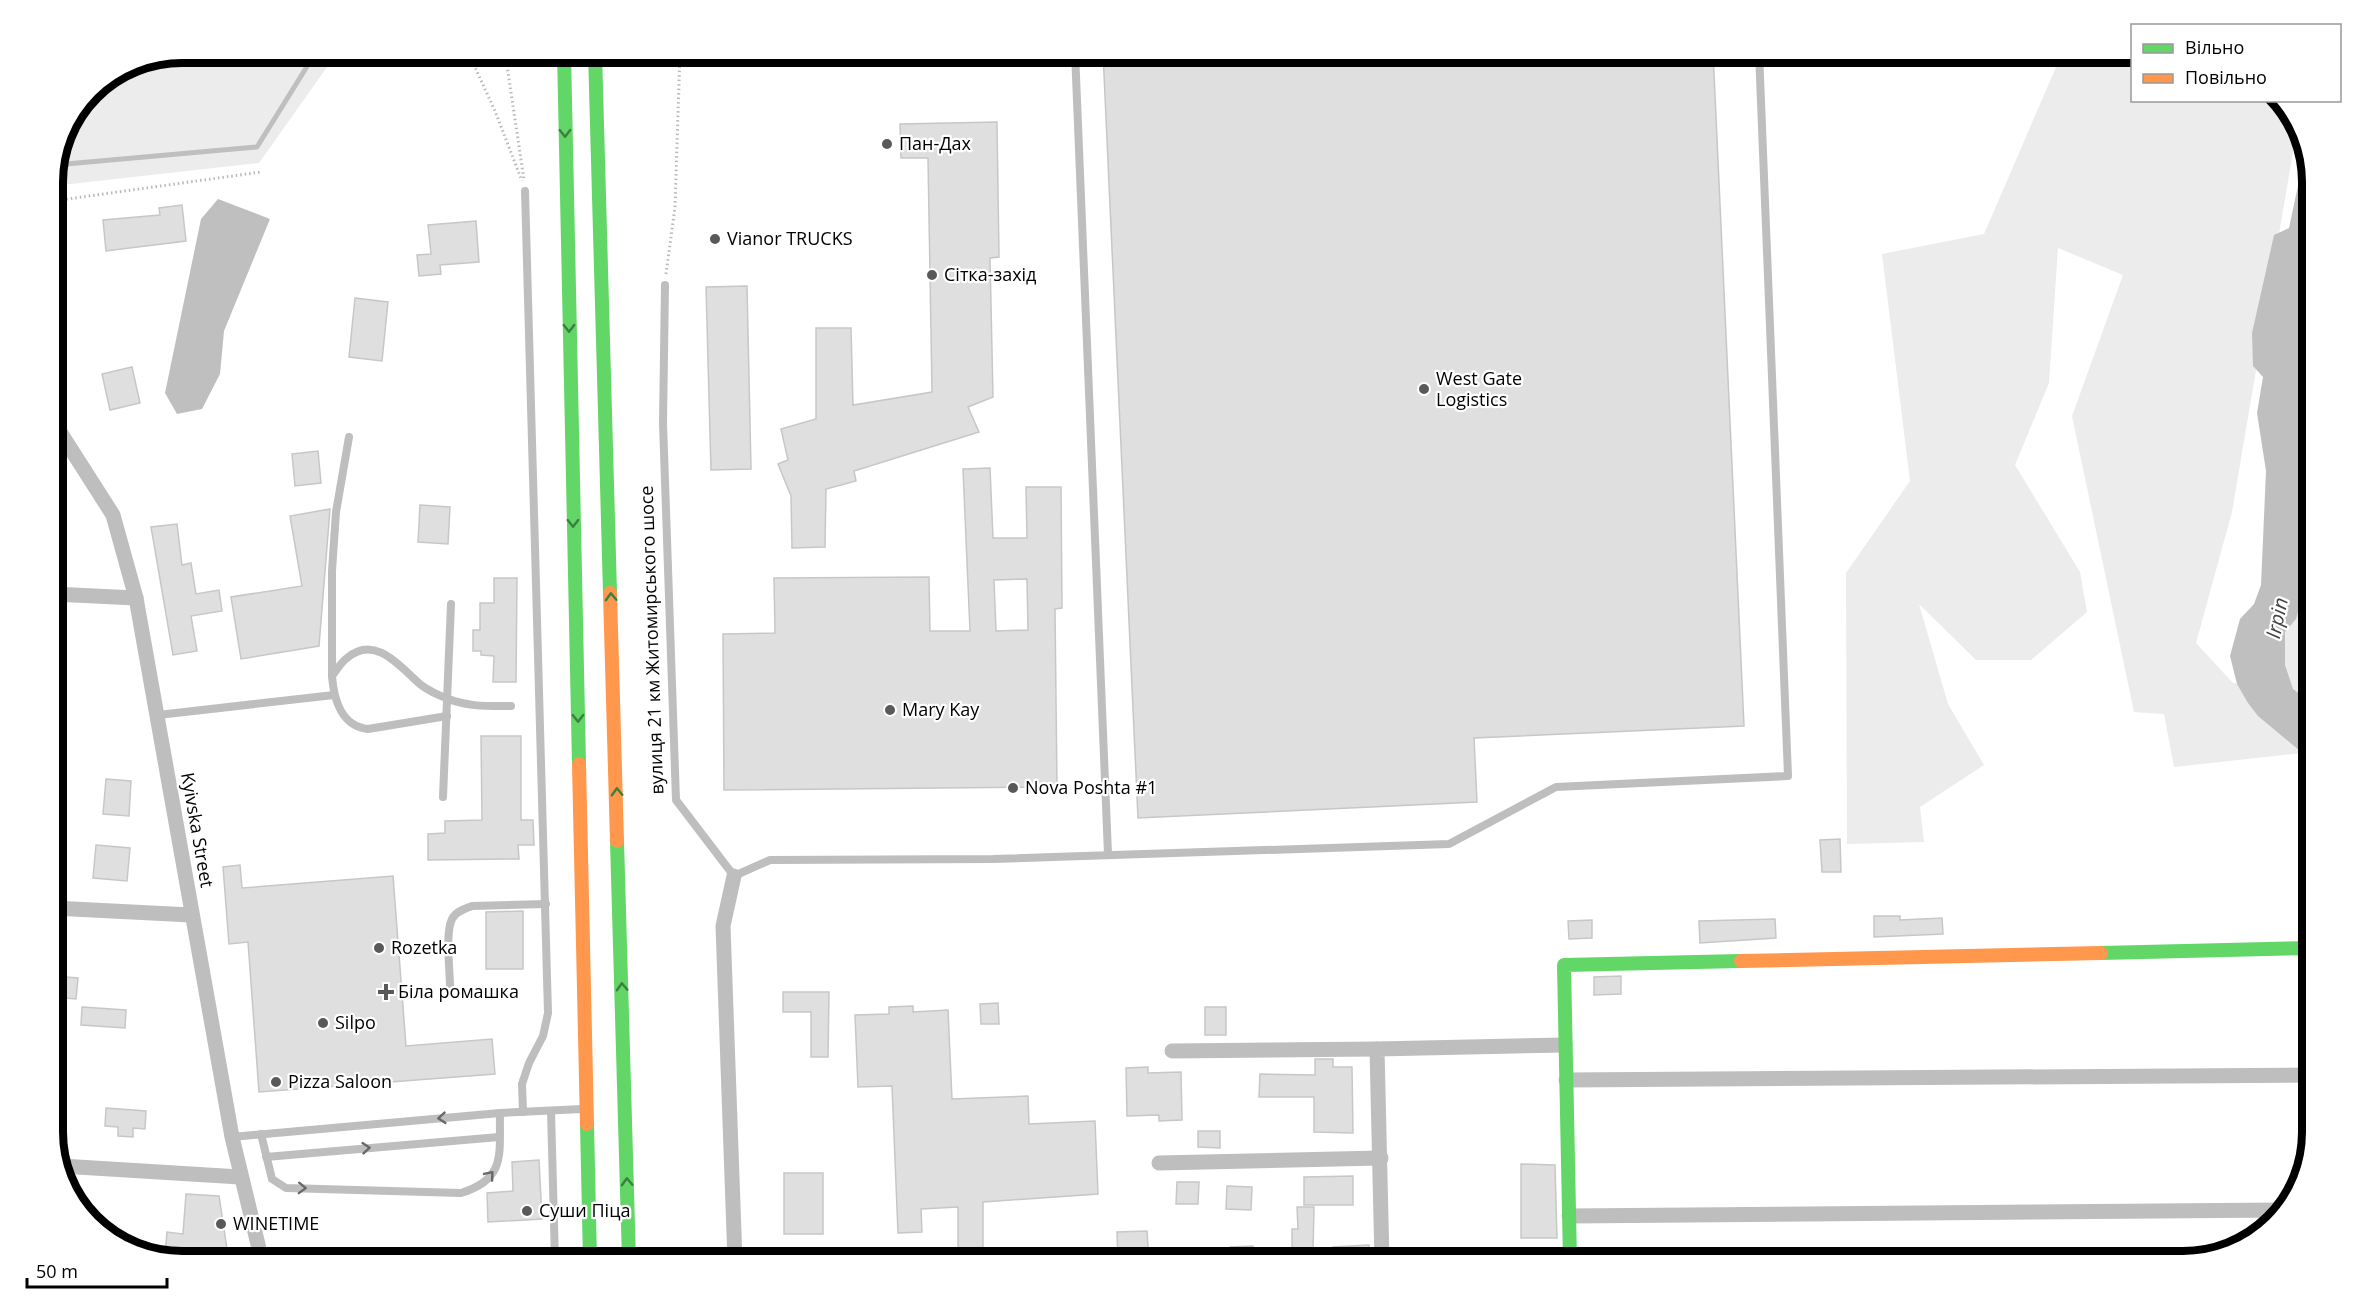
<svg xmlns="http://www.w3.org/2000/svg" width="2365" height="1314" font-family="'Open Sans',sans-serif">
<rect width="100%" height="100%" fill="#fff"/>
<g fill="#ececec">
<path d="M182 52 337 53 259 163 53 186C53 133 84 86 131 63 146 56 166 56 182 52Z"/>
<path d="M2070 53H2104L2132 68V100L2280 101 2291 110 2297 128 2232 512 2196 643 2233 683 2261 689 2284 351 2312 236V752L2174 767 2164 714 2134 712 2072 416 2123 275 2058 248 2049 383 2015 465 2080 572 2087 612 2031 660H1976L1919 604 1948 704 1984 765 1920 807 1924 842 1847 844 1846 573 1910 481 1882 254 1984 234 2060 58Z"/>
</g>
<g fill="#bfbfbf">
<path d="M2305 153 2312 174V304L2304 337 2301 407 2312 459 2305 534 2307 581 2296 619 2285 632V665L2293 689 2312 703V761L2258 716 2248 703 2237 684 2230 656 2240 619 2254 604 2261 585 2266 471 2257 413 2263 377 2253 366 2252 333 2274 235 2289 228Z"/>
<path d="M218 199 270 219 224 331 220 374 202 409 177 414 165 393 201 219Z"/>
</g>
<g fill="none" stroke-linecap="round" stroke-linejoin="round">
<path stroke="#bfbfbf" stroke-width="5" d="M55 165 257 147 316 52"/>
</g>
<g fill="#dfdfdf" stroke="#c7c7c7" stroke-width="1.5" fill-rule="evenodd">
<path d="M1103 52H1713L1744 726 1474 738 1477 802 1138 818Z"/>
<path d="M997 122 999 257 990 258 993 397 968 407 979 432 854 471 856 481 826 489 825 547 792 548 791 496 778 464 788 460 781 429 816 419V328H851L853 405 932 392 928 158H901L900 124Z"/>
<path d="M182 205 186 241 106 251 103 220 160 215 159 208Z"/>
<path d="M476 221 479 262 440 265 441 274 419 276 417 255 431 254 428 225Z"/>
<path d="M747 286 751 469 711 470 706 287Z"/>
<path d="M355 298 388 302 382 361 349 357Z"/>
<path d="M132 367 140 403 110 410 102 374Z"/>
<path d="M318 451 321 483 295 486 292 454Z"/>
<path d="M990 468 993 538H1027L1026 487H1061L1062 608 1055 609 1057 787 724 790 723 634 775 633 774 578 929 577 930 631H970L963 469ZM1027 579 1028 630 996 631 994 580Z"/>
<path d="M420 505 450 507 448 544 418 542Z"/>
<path d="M330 509 319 646 241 659 231 597 302 586 290 516Z"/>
<path d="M177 524 182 565 191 563 196 594 219 590 222 611 191 616 197 651 173 655 151 527Z"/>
<path d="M494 578H517L516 682H493L494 656 481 655V651H473V630H480V603H494Z"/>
<path d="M481 736H521V820H533L534 845H518L519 859 428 860V834L445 833V821L482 820Z"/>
<path d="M106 779 131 781 129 816 103 814Z"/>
<path d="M1840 839 1841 872H1822L1820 840Z"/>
<path d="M96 845 130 848 127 881 93 878Z"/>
<path d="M240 865 242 888 393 876 406 1046 492 1039 495 1074 259 1092 248 942 229 944 223 867Z"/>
<path d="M523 911V969H486V912Z"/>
<path d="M1874 916H1900V920L1942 918 1943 934 1874 937Z"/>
<path d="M1775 919 1776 938 1700 943 1699 921Z"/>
<path d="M1592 920V938L1569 939 1568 921Z"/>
<path d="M53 976 78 978 76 999 53 997Z"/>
<path d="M1621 976V994L1594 995V977Z"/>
<path d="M783 992H829L828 1057H811V1012H783Z"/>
<path d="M998 1003 999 1024H981L980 1004Z"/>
<path d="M913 1006V1012L948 1010 952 1099 1028 1096 1029 1124 1095 1121 1098 1194 983 1202V1256H958V1207L921 1209 922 1232 898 1233 892 1086 858 1087 855 1015 889 1014V1007Z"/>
<path d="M82 1007 126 1010 125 1028 81 1025Z"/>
<rect x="1205" y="1007" width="21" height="28"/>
<path d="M1315 1059H1333V1067H1352L1353 1133 1314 1132V1097H1259L1260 1074 1315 1075Z"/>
<path d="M1148 1067V1073L1181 1072 1182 1120 1159 1121V1115L1127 1116 1126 1068Z"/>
<path d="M106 1108 146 1111 145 1129 133 1128V1137L118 1136V1127L105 1126Z"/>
<path d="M1198 1131H1220V1148L1198 1147Z"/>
<path d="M539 1160 542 1219 488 1222 487 1193 513 1191 512 1162Z"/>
<path d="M1521 1164 1555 1165 1557 1238H1521Z"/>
<rect x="784" y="1173" width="39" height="61"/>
<path d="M1353 1176V1205H1304V1177Z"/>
<path d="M1177 1182H1199L1198 1204H1176Z"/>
<path d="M1227 1186 1252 1187 1251 1210 1226 1209Z"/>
<path d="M186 1194 219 1196 229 1262H182L165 1257 167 1232 183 1234Z"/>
<path d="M1297 1207H1314L1313 1250 1292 1249V1229H1298Z"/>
<path d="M1147 1231 1149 1262H1118L1117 1232Z"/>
<path d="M1369 1245V1262H1334L1333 1247Z"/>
<path d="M1253 1246 1254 1262H1231L1230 1247Z"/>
</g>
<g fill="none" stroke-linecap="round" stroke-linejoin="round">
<g stroke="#b9b9b9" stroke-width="3" stroke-dasharray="1.5 3" stroke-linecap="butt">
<path d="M468 52 495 111 522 181"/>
<path d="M505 52 524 180"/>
<path d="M80 106 149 59"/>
<path d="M53 201 261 172"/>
<path d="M666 274 675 207 680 52"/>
</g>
<g stroke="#bebebe" stroke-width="8">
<path d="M1075 52 1108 854"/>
<path d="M665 285 663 423 676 800 734 876 770 860 993 859 1449 844 1556 787 1788 776 1759 52"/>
<path d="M332 676V571L336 512 349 437"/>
<path d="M158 715 334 695"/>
<path d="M447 716 368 729C341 726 334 700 332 676 337 670 341 662 347 658 376 633 402 669 421 685 428 690 438 695 446 698 467 707 488 706 511 706"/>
<path d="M443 797 451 604"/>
<path d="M450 987C450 970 445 933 452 919 456 911 465 909 472 906L546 904"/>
<path d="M551 1111 555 1261"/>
<path d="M523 1112 522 1084 529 1063 543 1036 548 1013 525 191"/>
<path d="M261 1134 272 1179 286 1188 461 1193C507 1179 499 1153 500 1113"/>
<path d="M232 1137 500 1113 582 1109"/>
<path d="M266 1157 499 1137"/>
<path d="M448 1261 454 1257"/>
</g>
<g stroke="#bebebe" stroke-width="15">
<path d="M53 421 113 515 136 598 232 1137 262 1261"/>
<path d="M53 594 136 598"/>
<path d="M734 876 723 926 735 1261"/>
<path d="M53 908 191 915"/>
<path d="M1172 1051 1377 1049"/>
<path d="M1566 1080 2312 1075"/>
<path d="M1159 1163 1381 1158"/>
<path d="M61 1166 240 1177"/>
<path d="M1569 1216 2281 1210"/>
<path d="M1382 1261 1377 1049 1565 1045"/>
</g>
<g stroke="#63d668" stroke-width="14">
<path d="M564 52 579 764"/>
<path d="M595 52 610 593"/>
<path d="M617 841 629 1261"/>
<path d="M2101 953 2312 948"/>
<path d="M587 1124 590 1261"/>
<path d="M1570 1261 1564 965 1741 961"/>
</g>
<g stroke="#ff974d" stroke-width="14">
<path d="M610 593 617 841"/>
<path d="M579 764 587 1124"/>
<path d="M1741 961 2101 953"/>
</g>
</g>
<defs><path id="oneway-chevron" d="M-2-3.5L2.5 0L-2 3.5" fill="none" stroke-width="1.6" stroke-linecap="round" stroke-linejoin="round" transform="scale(1.5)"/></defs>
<g stroke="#3b803e">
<use href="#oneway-chevron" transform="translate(565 133) rotate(89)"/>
<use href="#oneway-chevron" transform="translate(569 328) rotate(89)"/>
<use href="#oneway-chevron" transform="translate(573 523) rotate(89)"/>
<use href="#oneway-chevron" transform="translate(611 597) rotate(-92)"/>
<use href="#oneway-chevron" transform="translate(578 718) rotate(89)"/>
<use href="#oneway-chevron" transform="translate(617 792) rotate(-92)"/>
<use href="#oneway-chevron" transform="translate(622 987) rotate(-92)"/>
<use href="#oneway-chevron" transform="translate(627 1182) rotate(-92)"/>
</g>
<g stroke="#686868">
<use href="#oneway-chevron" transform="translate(442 1118) rotate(175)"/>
<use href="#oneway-chevron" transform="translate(366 1148) rotate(-5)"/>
<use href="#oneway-chevron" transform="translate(490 1175) rotate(-50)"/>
<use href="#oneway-chevron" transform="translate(302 1188) rotate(2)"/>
</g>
<g fill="#595959" stroke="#fff" stroke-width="2">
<circle cx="887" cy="144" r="6"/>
<circle cx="715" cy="239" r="6"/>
<circle cx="932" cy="275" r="6"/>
<circle cx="1424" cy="389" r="6"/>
<circle cx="890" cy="710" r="6"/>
<circle cx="1013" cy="788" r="6"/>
<circle cx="379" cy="948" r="6"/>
<path d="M383 983h6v6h6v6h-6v6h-6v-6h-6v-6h6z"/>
<circle cx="323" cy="1023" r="6"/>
<circle cx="276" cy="1082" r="6"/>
<circle cx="527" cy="1211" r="6"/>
<circle cx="221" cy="1224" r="6"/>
</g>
<g text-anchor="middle" stroke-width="4.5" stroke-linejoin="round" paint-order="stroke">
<g font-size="18" fill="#000" stroke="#fff" text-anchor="start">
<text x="899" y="150">Пан-Дах</text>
<text x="727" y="245">Vianor TRUCKS</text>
<text x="944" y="281">Сітка-захід</text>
<text x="1436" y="385">West Gate<tspan x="1436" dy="21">Logistics</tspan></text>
<text x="902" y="716">Mary Kay</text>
<text x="1025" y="794">Nova Poshta #1</text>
<text x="391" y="954">Rozetka</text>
<text x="398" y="998">Біла ромашка</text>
<text x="335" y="1029">Silpo</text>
<text x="288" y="1088">Pizza Saloon</text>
<text x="539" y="1217">Суши Піца</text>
<text x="233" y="1230">WINETIME</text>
</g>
<g font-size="18" fill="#000" stroke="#fff">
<text transform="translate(652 640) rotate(-92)" y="6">вулиця 21 км Житомирського шосе</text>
<text transform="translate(197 830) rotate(80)" y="6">Kyivska Street</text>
</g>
<g font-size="20" font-style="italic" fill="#444" stroke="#fff">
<text transform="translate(2277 618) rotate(-78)" y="7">Irpin</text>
</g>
</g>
<path d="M0 0H2365V1314H0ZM182 63H2183A119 119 0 0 1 2302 182V1132A119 119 0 0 1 2183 1251H182A119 119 0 0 1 63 1132V182A119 119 0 0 1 182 63Z" fill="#fff" fill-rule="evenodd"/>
<path fill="none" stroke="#000" stroke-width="8" d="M182 63H2183A119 119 0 0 1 2302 182V1132A119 119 0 0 1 2183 1251H182A119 119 0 0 1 63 1132V182A119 119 0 0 1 182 63Z"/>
<rect x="2131" y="24" width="210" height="78" fill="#ffffff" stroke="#999999" stroke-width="1.5"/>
<rect x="2143" y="44" width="30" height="9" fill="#63d668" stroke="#999999" stroke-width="1.5"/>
<text x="2185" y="54" font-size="18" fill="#000000">Вільно</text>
<rect x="2143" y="74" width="30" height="9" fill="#ff974d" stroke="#999999" stroke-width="1.5"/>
<text x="2185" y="84" font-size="18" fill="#000000">Повільно</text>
<path d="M27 1278v9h140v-9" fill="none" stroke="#000000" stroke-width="3"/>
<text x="36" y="1278" font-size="18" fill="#000000" stroke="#ffffff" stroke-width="4.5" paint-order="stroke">50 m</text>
</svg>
